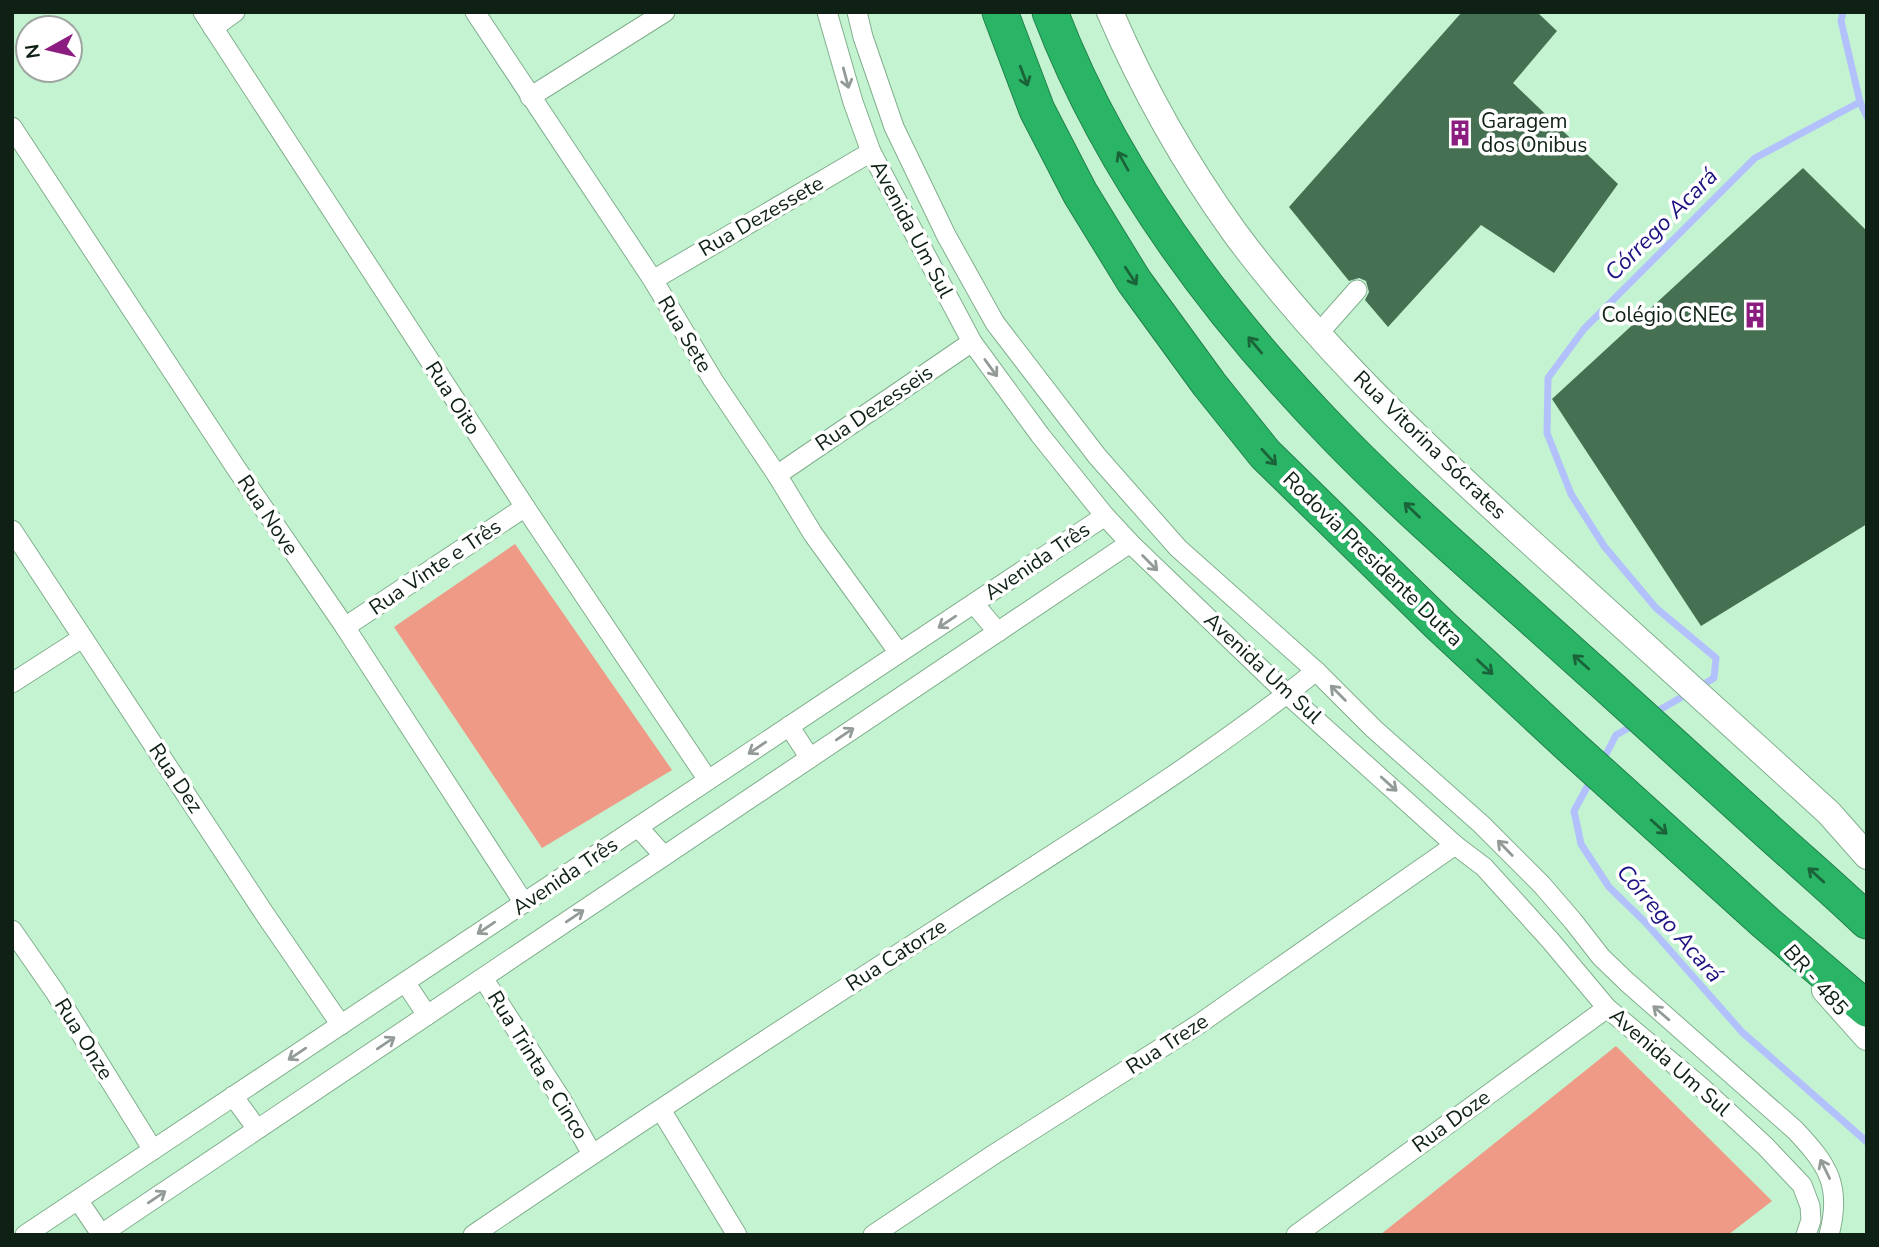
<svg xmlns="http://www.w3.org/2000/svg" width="1879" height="1247" font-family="'Nunito Sans',sans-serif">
<rect width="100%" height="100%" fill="#c4f3d1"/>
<g fill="#ef9a87">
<path d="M515 544 672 770 542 848 394 627Z"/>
<path d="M1616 1046 1772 1201 1728 1235H1380Z"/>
</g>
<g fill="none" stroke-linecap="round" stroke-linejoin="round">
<g stroke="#b2c1fb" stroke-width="7">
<path d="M1843 12 1841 21 1860 102 1867 117"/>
<path d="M1699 687 1714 678 1716 658 1656 608 1604 546 1571 494 1547 433 1548 378 1584 329 1755 158 1860 102"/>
<path d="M1654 713 1689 693"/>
<path d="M1602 762 1616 735 1634 725"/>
<path d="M1592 778 1574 811 1581 844 1609 887 1645 922 1742 1032 1867 1142"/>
</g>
</g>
<g fill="#467052">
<path d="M1462 12H1537L1557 31 1513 83 1618 184 1554 273 1481 225 1388 327 1365 300 1369 292 1366 281 1359 278 1349 281 1289 207Z"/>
<path d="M1803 168 1867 231V524L1701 626 1552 399Z"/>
</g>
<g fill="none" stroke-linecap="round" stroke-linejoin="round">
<g stroke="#82af8e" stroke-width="21">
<g id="street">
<path d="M203 12 525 507 708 780"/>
<path d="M475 12 653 280 713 380 777 475 813 534 899 653"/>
<path d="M827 12 853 102 871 152 972 342 1040 435 1105 516 1130 543 1287 694 1455 845 1484 867 1550 940 1607 1008 1700 1086 1765 1146 1802 1185 1810 1206 1811 1220 1806 1235"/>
<path d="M857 12 863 37 894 127 946 235 995 323 1097 456 1178 548 1316 671 1374 729 1481 824 1542 885 1573 921 1601 957 1627 982 1795 1130C1828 1165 1842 1186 1829 1235"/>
<path d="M213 28 235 12"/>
<path d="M530 97 665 12"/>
<path d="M12 127 236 468 345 627 524 903"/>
<path d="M653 280 871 152"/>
<path d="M1318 334 1357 290"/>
<path d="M777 475 972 342"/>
<path d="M12 530 264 913 341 1025"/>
<path d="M974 604 998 632"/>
<path d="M345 627 525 507"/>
<path d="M12 683 82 638"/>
<path d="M789 726 810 758"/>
<path d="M638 827 664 856"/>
<path d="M12 930 55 992 153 1150"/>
<path d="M483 978 561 1099 592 1154"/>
<path d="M405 982 427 1015"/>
<path d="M233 1096 257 1129"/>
<path d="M661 1110 737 1235"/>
<path d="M78 1200 101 1234"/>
<path d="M25 1235 1105 516"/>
<path d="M100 1235 1130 543"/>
<path d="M473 1235C632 1127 792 1022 954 918 1076 839 1202 762 1316 671"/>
<path d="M873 1235 993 1155 1199 1024 1455 845"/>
<path d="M1296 1235 1607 1008"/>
</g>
</g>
<g stroke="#82af8e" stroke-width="28">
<g id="secondary">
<path d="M1110 12C1143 89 1186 165 1235 233 1330 361 1449 469 1567 575 1647 647 1726 720 1806 792L1829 813 1867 856"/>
<path d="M1825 990 1867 1037"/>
</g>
</g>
<g stroke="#21814a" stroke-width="37">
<g id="highway">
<path d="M1000 12 1037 110 1080 193 1134 281 1209 384 1265 454 1441 626 1569 745 1766 923 1867 1009"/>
<path d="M1050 12C1111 172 1218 314 1336 436 1398 500 1465 558 1531 617 1608 686 1685 756 1761 825 1796 857 1833 888 1867 921"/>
</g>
</g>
<use href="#street" stroke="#fff" stroke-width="19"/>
<use href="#secondary" stroke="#fff" stroke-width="26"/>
<use href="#highway" stroke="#2ab466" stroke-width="35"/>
</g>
<defs><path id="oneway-shaft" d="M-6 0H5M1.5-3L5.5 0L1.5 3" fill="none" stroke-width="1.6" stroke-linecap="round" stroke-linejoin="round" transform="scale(1.75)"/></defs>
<g stroke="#1b6339">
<use href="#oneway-shaft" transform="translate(1024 76) rotate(69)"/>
<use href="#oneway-shaft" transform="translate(1123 161) rotate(-119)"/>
<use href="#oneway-shaft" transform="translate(1131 276) rotate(57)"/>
<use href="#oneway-shaft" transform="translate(1255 345) rotate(-130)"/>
<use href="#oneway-shaft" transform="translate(1269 457) rotate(47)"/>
<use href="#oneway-shaft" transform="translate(1412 510) rotate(-136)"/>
<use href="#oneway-shaft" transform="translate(1581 662) rotate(-138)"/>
<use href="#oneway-shaft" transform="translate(1485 667) rotate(43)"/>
<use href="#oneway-shaft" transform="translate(1659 827) rotate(42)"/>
<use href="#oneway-shaft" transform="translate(1816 875) rotate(-138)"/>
</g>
<g stroke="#939b96">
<use href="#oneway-shaft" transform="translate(846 78) rotate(75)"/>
<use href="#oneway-shaft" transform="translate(991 368) rotate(54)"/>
<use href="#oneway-shaft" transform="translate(1150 563) rotate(45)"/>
<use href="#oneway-shaft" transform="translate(947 622) rotate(146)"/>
<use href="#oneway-shaft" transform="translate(1338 693) rotate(-135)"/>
<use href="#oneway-shaft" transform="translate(845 734) rotate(-34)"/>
<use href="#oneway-shaft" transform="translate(757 748) rotate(146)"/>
<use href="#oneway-shaft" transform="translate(1389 784) rotate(42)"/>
<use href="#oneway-shaft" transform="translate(1505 848) rotate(-134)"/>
<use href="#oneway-shaft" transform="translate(575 916) rotate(-34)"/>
<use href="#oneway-shaft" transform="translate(486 928) rotate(146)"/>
<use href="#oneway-shaft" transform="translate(1661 1013) rotate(-139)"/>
<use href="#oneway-shaft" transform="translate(386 1043) rotate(-34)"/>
<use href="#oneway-shaft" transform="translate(297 1054) rotate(146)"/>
<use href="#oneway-shaft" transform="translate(1825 1169) rotate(-116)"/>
<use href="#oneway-shaft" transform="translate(157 1197) rotate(-34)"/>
</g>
<defs>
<g id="building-bare" transform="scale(2.1)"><path d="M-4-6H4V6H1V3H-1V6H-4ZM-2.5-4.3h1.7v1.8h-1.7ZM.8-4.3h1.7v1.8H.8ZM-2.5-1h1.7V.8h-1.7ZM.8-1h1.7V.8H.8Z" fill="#8c1d80" stroke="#fff" stroke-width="2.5" paint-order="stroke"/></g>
</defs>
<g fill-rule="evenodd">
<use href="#building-bare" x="1460" y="133"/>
<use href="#building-bare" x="1755" y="315"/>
</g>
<g text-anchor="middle" stroke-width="7" stroke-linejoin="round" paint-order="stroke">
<g font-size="21" fill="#0f2115" stroke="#fff" text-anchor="start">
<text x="1481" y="128">Garagem<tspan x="1481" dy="24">dos Onibus</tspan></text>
<text x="1734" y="322" text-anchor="end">Colégio CNEC</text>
</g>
<g font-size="21" fill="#0f2115" stroke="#fff">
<text transform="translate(761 216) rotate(-30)" y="7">Rua Dezessete</text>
<text transform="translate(912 229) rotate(62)" y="7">Avenida Um Sul</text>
<text transform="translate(685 334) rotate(59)" y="7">Rua Sete</text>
<text transform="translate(453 398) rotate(57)" y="7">Rua Oito</text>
<text transform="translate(874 408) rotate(-34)" y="7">Rua Dezesseis</text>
<text transform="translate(1430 445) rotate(44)" y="7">Rua Vitorina Sócrates</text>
<text transform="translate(268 515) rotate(56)" y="7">Rua Nove</text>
<text transform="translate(1373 559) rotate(44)" y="7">Rodovia Presidente Dutra</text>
<text transform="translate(1037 561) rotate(-34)" y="7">Avenida Três</text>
<text transform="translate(435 567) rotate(-34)" y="7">Rua Vinte e Três</text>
<text transform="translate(1263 668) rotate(43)" y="7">Avenida Um Sul</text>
<text transform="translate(176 778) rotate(56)" y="7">Rua Dez</text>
<text transform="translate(565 876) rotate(-34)" y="7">Avenida Três</text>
<text transform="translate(896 955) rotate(-33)" y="7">Rua Catorze</text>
<text transform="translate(1816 980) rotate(49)" y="7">BR - 485</text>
<text transform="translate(84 1039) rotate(58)" y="7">Rua Onze</text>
<text transform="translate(1167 1044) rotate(-33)" y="7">Rua Treze</text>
<text transform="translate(1670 1062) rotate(41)" y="7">Avenida Um Sul</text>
<text transform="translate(538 1065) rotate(58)" y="7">Rua Trinta e Cinco</text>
<text transform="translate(1451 1121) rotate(-36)" y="7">Rua Doze</text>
</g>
<g font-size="23" font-style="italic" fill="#1c1381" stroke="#fff">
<text transform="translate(1661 224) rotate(-45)" y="8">Córrego Acará</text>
<text transform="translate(1670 923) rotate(49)" y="8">Córrego Acará</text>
</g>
</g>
<rect width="1879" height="1247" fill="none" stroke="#0f2115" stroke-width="28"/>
<g transform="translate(49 49) rotate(262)"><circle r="33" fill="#ffffff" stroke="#9fa6a1" stroke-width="2"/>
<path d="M0-5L12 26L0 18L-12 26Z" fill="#8c1d80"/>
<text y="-10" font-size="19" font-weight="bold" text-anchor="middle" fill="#0f2115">N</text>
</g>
</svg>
